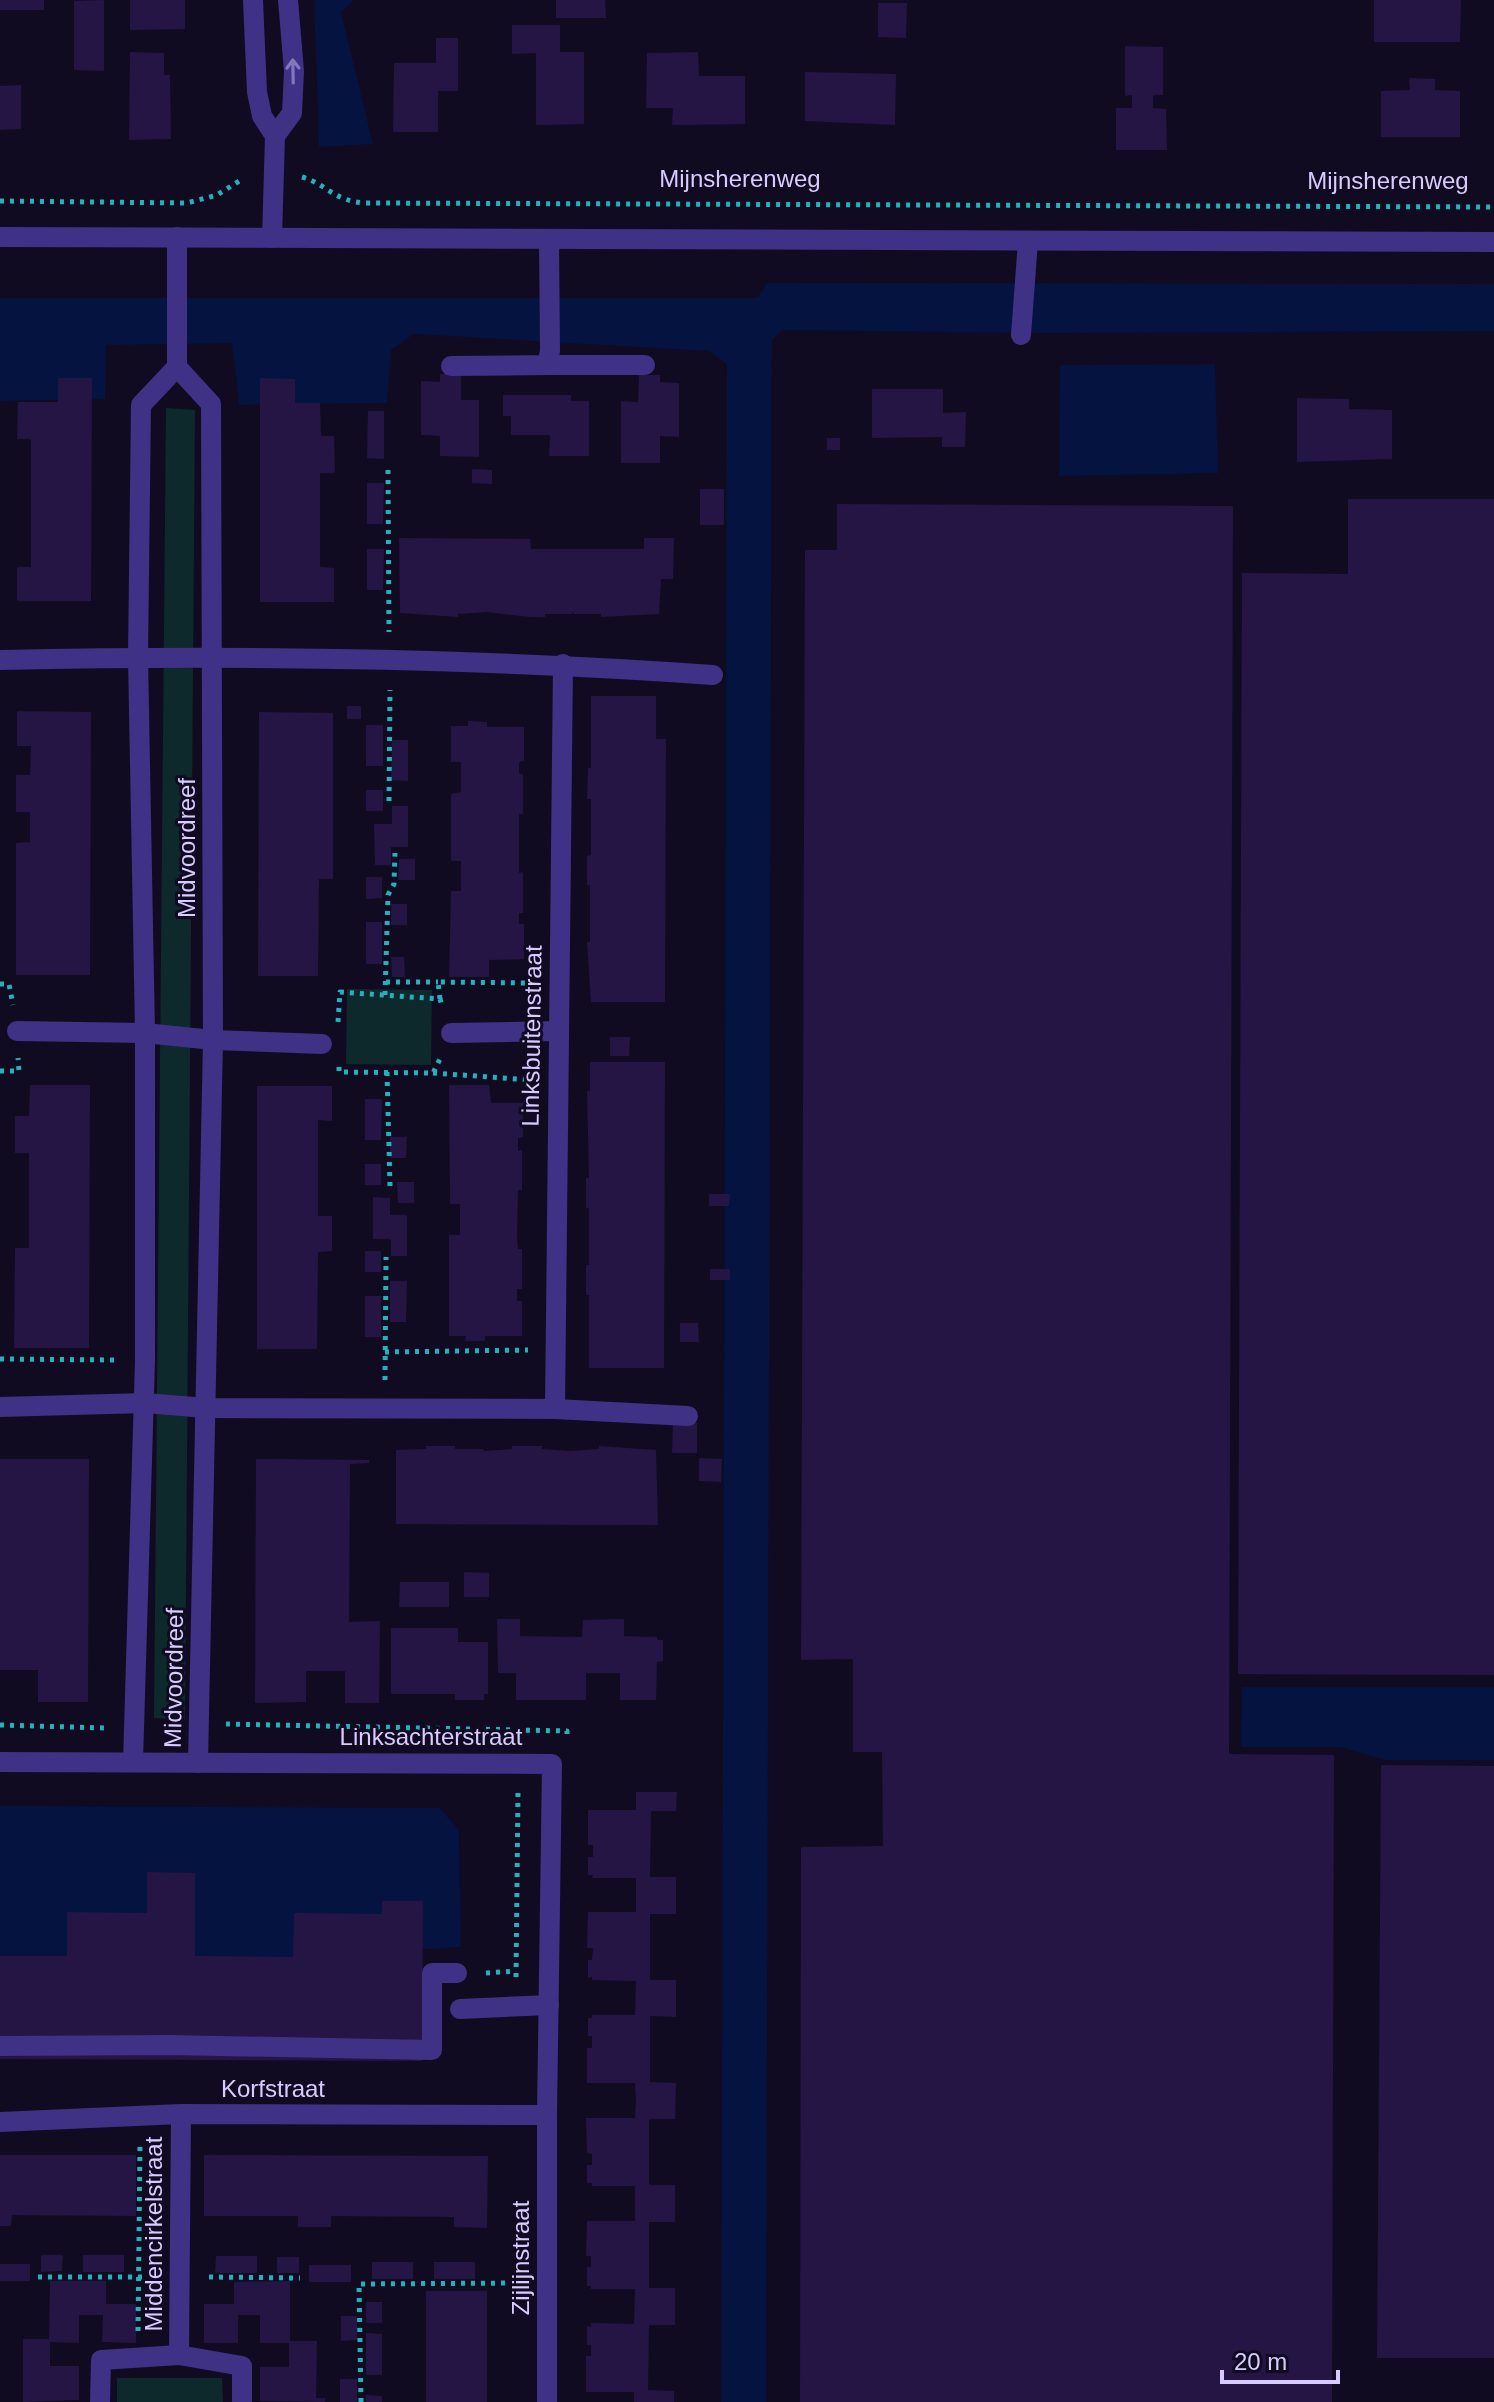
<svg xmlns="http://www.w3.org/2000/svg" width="1494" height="2402" font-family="Arial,sans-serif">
<rect width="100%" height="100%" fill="#110b21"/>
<g fill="#0d292c">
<path d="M166 408 195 410 185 1720 154 1718Z"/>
<path d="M347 989 432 990 431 1065 346 1064Z"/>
<path d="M117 2378H222L223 2402H117Z"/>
</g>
<g fill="#041340">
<path d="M314 0H354L341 12 373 144 319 147Z"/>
<path d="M767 283 1494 284V331L1033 333 782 330 772 340 766 2402H721L727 364 709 351 414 334 391 350 387 403 239 405 232 343 106 345 105 399 0 401V298H758Z"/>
<path d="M1215 364 1218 473 1059 476 1060 365Z"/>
<path d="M1242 1687H1494V1760H1385L1341 1747H1241Z"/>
<path d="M0 1806 440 1808 459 1831 461 1947 293 1957H0Z"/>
</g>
<g fill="#241544">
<rect x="0" y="0" width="44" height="10"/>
<path d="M104 0V71L74 70V1Z"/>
<path d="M130 0H185V29L130 30Z"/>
<path d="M556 0H605L606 18H556Z"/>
<path d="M1374 0H1461L1460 42H1374Z"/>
<path d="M878 3H907L906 38 878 37Z"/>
<path d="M512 25H560V52H584V124L536 125V53L512 54Z"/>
<path d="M436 38H458V91H438V132H393L394 63H436Z"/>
<path d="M1125 46 1163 47V95H1153V108L1166 109 1167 150H1116V108H1132V95L1125 96Z"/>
<path d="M130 52 164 53V75H170L171 139 129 140Z"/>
<path d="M698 52 699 76H745V124L672 125 673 108H646L647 53Z"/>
<path d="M805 72 896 74 895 125 805 121Z"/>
<path d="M1409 78 1435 79V90L1460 91V137H1381V91L1410 90Z"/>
<path d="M21 85V129L0 130V86Z"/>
<path d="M440 374H461V400H479V457L440 456V436L421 435V381L440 382Z"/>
<path d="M639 375H660V382L679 383V437L660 436V463H621V401L638 402Z"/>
<path d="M58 378H92L91 601H17V567H31V439H17L18 402H58Z"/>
<path d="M260 378 295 379V403H320L321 436H334L335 473H320V567L334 568V602H260Z"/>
<path d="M872 389H943V413L966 412 965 447H942V437L872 438Z"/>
<path d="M503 395H571V401H589V456H549L550 435H511V416H503Z"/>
<path d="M1297 398 1349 399V409L1392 410V459L1297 462Z"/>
<path d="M368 411H384V459L367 458Z"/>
<rect x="827" y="438" width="13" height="12"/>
<path d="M472 469 492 470V484L472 483Z"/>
<path d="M367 483H384L383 524H367Z"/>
<rect x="700" y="489" width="24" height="36"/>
<path d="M1348 499H1494V1675L1238 1674 1242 573 1348 574Z"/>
<path d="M837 504 1233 506 1229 1754 1334 1755 1332 2402H800L801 1847 883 1846 882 1752H853V1659L801 1660 805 550H837Z"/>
<path d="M399 538 530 539 531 549H644V538H674L673 579H661L659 614 601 617V614H574L573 612 572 614H545V617H530L487 612 458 614V617L400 613Z"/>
<path d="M367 549H384L383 590H367Z"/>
<path d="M591 696H656V739H666L665 1002H591L587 942H590V885H587V856L591 855V799H587L588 768H591Z"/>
<rect x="347" y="706" width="14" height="13"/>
<path d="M17 711 91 712 90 975H16V843L30 842V812H16V775H30L31 746H17Z"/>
<path d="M259 712 333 713V879H319L318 976H258Z"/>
<path d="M468 721 487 722V727H524V761L519 762V774H523V814H519V873L523 872V913H519V924H524V959L489 960V977H449L451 891H461V861H451V794L461 792V762H451V726H468Z"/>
<rect x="366" y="725" width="17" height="41"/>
<path d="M392 740H408V781L391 780Z"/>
<rect x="366" y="790" width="17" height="21"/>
<path d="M392 806H408V847H391V865H375L374 824H392Z"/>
<path d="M399 859H415V880H398Z"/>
<path d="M366 877H382V898L366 899Z"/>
<rect x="391" y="904" width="16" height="21"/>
<rect x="366" y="922" width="16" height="42"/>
<path d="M391 957H404L405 977H392Z"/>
<path d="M610 1037H630L629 1056H610Z"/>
<path d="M590 1062H665L664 1368H589V1295H586V1265H589V1208H586V1178H589L587 1091H590Z"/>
<path d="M30 1085H90L89 1348H14L15 1250V1248H29V1153H15V1116H29Z"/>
<path d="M449 1085H489L491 1103H523V1137L518 1138V1151L522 1150V1190H518L517 1236 518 1249H522V1289H517V1301H522V1336H485V1341H465L466 1336H449V1235H460V1204H450Z"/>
<path d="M257 1086H332V1121L318 1120V1216H332V1251L318 1252 317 1349H257Z"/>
<path d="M365 1099H382L381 1140H365Z"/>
<path d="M390 1137H407L406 1158H390Z"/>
<rect x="365" y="1164" width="16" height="21"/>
<path d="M397 1182H414V1203H398Z"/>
<path d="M709 1194H730L729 1206H709Z"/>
<path d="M373 1197 390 1198V1215H407V1256H391V1239H373Z"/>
<rect x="365" y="1251" width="16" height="21"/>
<rect x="710" y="1269" width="20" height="11"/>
<path d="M390 1281H407L406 1322H390Z"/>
<rect x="365" y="1296" width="16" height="41"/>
<path d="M680 1323H698L699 1342H680Z"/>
<path d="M673 1422H697V1453H672Z"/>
<path d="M426 1446H455V1449H483L484 1451 512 1449V1446H542V1449L569 1451 599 1449V1446L656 1450 658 1525 396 1524V1450L426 1449Z"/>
<path d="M699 1458 722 1459 721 1482 699 1481Z"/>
<path d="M0 1459H89L88 1702H38V1670H0Z"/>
<path d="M256 1459 369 1460V1463L350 1464 349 1622 380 1621 379 1703H345V1671H306V1702L255 1703Z"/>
<path d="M464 1572 489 1573V1597H464Z"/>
<path d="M400 1582H449V1607H399Z"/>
<path d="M497 1619H520V1636L582 1637 583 1620 624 1619V1636L657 1637V1640H663V1661L657 1662 656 1700H620V1673H586V1700H516V1673H498Z"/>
<path d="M391 1628H458V1642H488V1694H484V1700H455V1694H391Z"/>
<path d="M1381 1765 1494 1766V2358H1377Z"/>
<path d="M636 1792H677L676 1811H651L650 1877H676V1914H650V1980H676V2017L650 2016V2082L676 2083 675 2119H649V2185H675V2222H649V2288H675V2325H649L648 2390 674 2391V2402H634V2392H586V2356H591V2345H587V2326L591 2327V2323L634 2324 635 2289H591V2286H587V2267H591V2256H586L587 2221H635V2186H592V2183H587V2165H592V2154L587 2153 586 2118H635L636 2101 635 2083H587V2048H592V2036H588V2018H592V2015H635L636 1981 592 1980V1977L588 1978V1960H592L593 1948H587L588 1912H636V1878H592L593 1875H588V1857H593V1845H588V1810H636Z"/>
<path d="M147 1872 195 1873V1956L293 1957 294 1913 382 1914V1901H423L422 2061 0 2059V1956H67V1912L147 1913Z"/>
<path d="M0 2155H136V2216L12 2215 11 2226H0Z"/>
<path d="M204 2155 488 2156 487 2228 454 2227V2217L331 2216V2227H298V2216H204Z"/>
<path d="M41 2255H63L62 2271 41 2272Z"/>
<rect x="83" y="2255" width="41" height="17"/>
<path d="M216 2256H257V2273H215Z"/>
<rect x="277" y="2257" width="22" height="16"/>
<rect x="372" y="2262" width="41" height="17"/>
<rect x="434" y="2262" width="41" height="17"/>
<rect x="0" y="2264" width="30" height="17"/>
<rect x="309" y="2265" width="42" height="17"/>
<path d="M50 2281H106V2304H136V2343L102 2342 103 2315H79V2343L50 2342V2366H79V2400L23 2402V2339H49Z"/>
<path d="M290 2281V2341H317L316 2398H325V2402L260 2401V2367H289V2343H260V2315H238V2343H204V2304H234V2282Z"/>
<rect x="426" y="2291" width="61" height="111"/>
<rect x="366" y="2302" width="16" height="21"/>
<path d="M341 2316H357V2340L341 2341Z"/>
<path d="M366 2333 382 2334V2375H366Z"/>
<rect x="340" y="2379" width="17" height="23"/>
<path d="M366 2395 382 2396V2402H366Z"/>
</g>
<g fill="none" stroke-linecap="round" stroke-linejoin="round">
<g stroke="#22b2bc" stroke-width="5" stroke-dasharray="4 6" stroke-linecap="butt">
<path d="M302 177C327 184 333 201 365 203L1494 207"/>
<path d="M0 201 187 203 217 195 244 178"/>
<path d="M388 470 389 632"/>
<path d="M389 801 390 690"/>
<path d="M386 982H438"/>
<path d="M0 984H9L13 1005"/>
<path d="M385 995 388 895 394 884 395 853"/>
<path d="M440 999 438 982 532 983"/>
<path d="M338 1022 340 992 440 999 442 1006"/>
<path d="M339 1067V1072L433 1073 441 1057"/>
<path d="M0 1071H19L18 1058"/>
<path d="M387 1072 390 1186"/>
<path d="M433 1073 532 1080"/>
<path d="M385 1352 528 1350"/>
<path d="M0 1359 115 1360"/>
<path d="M385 1380 386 1257"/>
<path d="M226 1724 567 1731V1740"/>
<path d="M0 1725 105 1728"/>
<path d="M486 1973 516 1971"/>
<path d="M516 1977 518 1791"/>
<path d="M38 2277H151"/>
<path d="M209 2277 300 2278"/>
<path d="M138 2331 140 2145"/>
<path d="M361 2402 359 2284 518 2283"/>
</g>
<g stroke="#3f3185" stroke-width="20">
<path d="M253 0 257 92 262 116 275 136 272 238"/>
<path d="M275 136 292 113 294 71 288 0"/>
<path d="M0 237 1494 242"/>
<path d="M1021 335 1028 241"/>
<path d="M547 365H645"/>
<path d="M451 366 547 365 550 351 549 240"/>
<path d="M177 367V237"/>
<path d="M0 660C238 655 476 658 713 675"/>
<path d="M17 1031 145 1033 213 1040 322 1044"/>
<path d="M451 1033 557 1031"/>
<path d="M0 1407 145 1403 206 1408 555 1409 688 1416"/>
<path d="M555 1409 563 664"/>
<path d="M0 1762 552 1764 547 2115V2402"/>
<path d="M133 1762 145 1360V1033L138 657 141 405 177 367 211 404 213 1040 198 1763"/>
<path d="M460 2009 549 2005"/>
<path d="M0 2046 170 2045 432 2050V1973H457"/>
<path d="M0 2122 181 2114 547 2115"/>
<path d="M179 2355 181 2114"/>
<path d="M100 2402 101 2360 179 2355 242 2366V2402"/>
</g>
</g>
<defs><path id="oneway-shaft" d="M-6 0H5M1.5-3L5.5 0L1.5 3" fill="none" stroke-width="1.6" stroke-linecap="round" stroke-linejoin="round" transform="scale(2)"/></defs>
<use stroke="#8376bc" href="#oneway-shaft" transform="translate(293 71) rotate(-91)"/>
<g text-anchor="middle" stroke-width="6" stroke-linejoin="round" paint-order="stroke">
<g font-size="24" fill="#d7cbff" stroke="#110b21">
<text x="740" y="187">Mijnsherenweg</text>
<text x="1388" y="189">Mijnsherenweg</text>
<text transform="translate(187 848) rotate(-90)" y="8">Midvoordreef</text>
<text transform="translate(532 1036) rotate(-89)" y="8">Linksbuitenstraat</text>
<text transform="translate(174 1678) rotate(-89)" y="8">Midvoordreef</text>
<text x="431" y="1745">Linksachterstraat</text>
<text x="273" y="2097">Korfstraat</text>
<text transform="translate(154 2234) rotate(-90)" y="8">Middencirkelstraat</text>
<text transform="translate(521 2258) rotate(-90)" y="8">Zijlijnstraat</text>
</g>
</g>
<path d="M1222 2370v12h116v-12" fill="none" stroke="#d7cbff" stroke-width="4"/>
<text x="1234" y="2370" font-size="24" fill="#d7cbff" stroke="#110b21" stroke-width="6" paint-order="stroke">20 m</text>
</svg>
